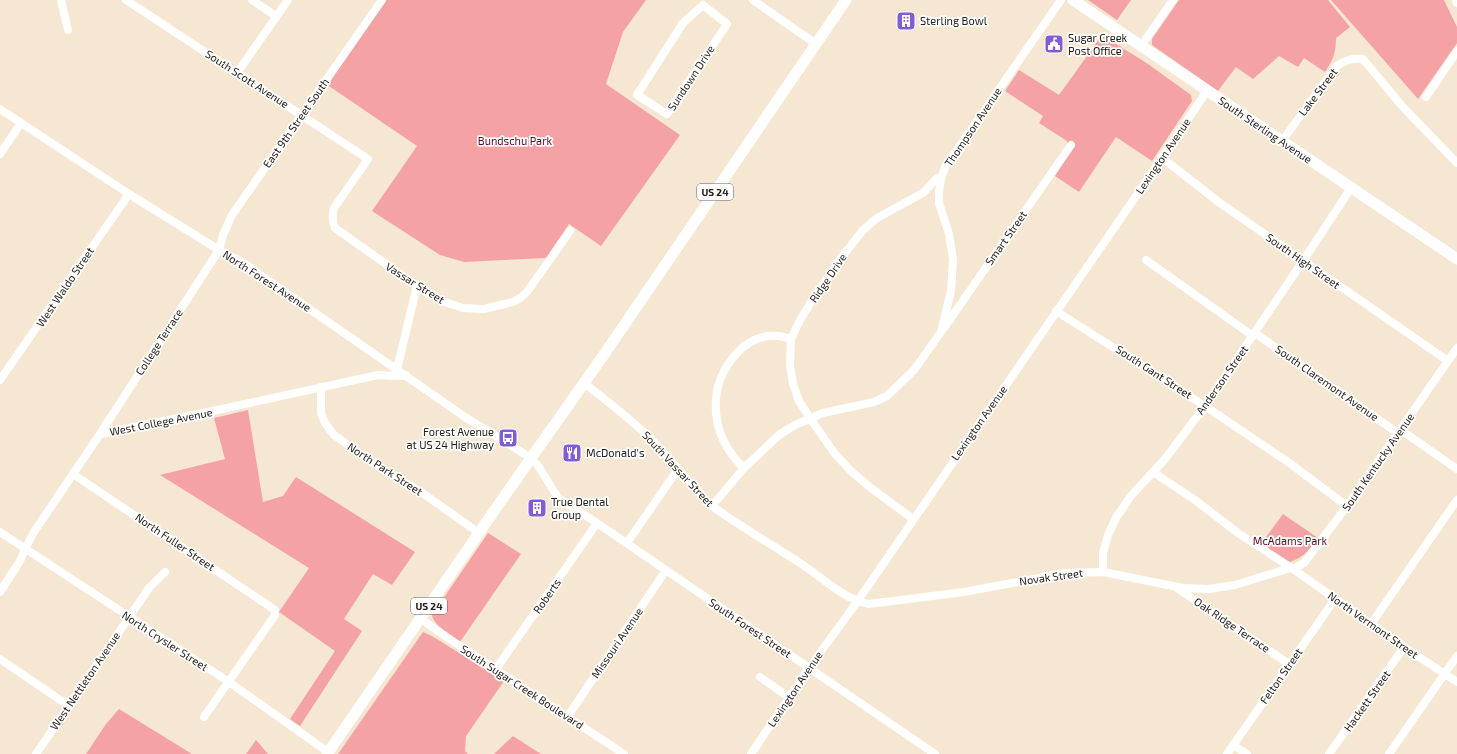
<svg xmlns="http://www.w3.org/2000/svg" width="1457" height="754" font-family="'Exo 2',sans-serif">
<rect width="100%" height="100%" fill="#f6e7d3"/>
<g fill="#f5a2a4">
<path d="M385 0H646L623 32 606 84 680 135 601 246 569 224 546 258 464 262 440 255 372 211 417 146 326 84Z"/>
<path d="M1088 0H1131L1117 20Z"/>
<path d="M1179 0H1328L1350 27 1336 38C1336 53 1333 60 1325 72L1304 58 1298 67 1279 56 1253 79 1236 67 1218 91 1152 45V39Z"/>
<path d="M1331 0H1444L1457 27V43L1418 99Z"/>
<path d="M1102 35 1148 64 1191 95 1192 101 1152 161 1116 137 1079 192 1055 176 1069 154 1067 141 1039 123 1043 116 1005 91 1019 70 1059 95Z"/>
<path d="M248 410 263 502 283 496 296 477 415 552 392 585 373 574 344 619 362 631 300 726 290 719 335 651 279 612 309 568 160 475 225 459 214 418Z"/>
<path d="M1283 514 1318 538C1310 549 1304 558 1289 562L1261 544Z"/>
<path d="M488 533 521 554 460 642C451 635 434 626 432 615Z"/>
<path d="M423 632 432 636 504 681 466 736 465 751 468 754H338Z"/>
<path d="M119 709 192 754H86L106 724Z"/>
<path d="M513 736 541 754H494Z"/>
<path d="M256 740 268 754H246Z"/>
</g>
<g fill="none" stroke-linecap="round" stroke-linejoin="round">
<g stroke="#fff" stroke-width="8">
<path d="M61 0 68 30"/>
<path d="M126 0 368 159 334 208C332 215 332 221 335 228L417 286 439 300 463 308 484 309 513 302 520 298 527 292 570 231"/>
<path d="M252 0 276 16"/>
<path d="M753 0 816 44"/>
<path d="M1456 0 1457 3"/>
<path d="M703 5 727 24 667 114 637 95 683 23Z"/>
<path d="M1141 46 1173 0"/>
<path d="M237 73 288 0"/>
<path d="M1426 97 1457 51"/>
<path d="M0 109 129 194 219 250 242 262 465 417 531 458 539 467 558 498 597 523 935 754"/>
<path d="M1282 141 1336 67C1345 60 1351 58 1363 59L1402 106 1457 163"/>
<path d="M0 154 21 123"/>
<path d="M1161 157 1220 203 1448 361"/>
<path d="M1146 260 1253 336"/>
<path d="M1056 311 1205 406 1288 462 1347 506"/>
<path d="M944 328 1071 145"/>
<path d="M1255 333 1399 434"/>
<path d="M397 369 417 286"/>
<path d="M0 380 129 194"/>
<path d="M584 383C607 401 631 419 652 440 673 461 691 485 712 506 742 528 775 546 806 567 826 581 844 599 869 604L964 592 1066 573 1103 572 1183 588 1209 589 1235 585 1287 569 1290 567"/>
<path d="M321 387V413L325 423 334 435 378 466 421 492 479 533"/>
<path d="M1401 430 1457 469"/>
<path d="M100 434 219 250 223 235 232 215 382 0"/>
<path d="M744 468C710 436 705 386 738 352 752 337 771 332 791 339"/>
<path d="M1153 472 1195 500 1238 533 1293 569 1404 647 1457 682"/>
<path d="M73 474 275 610V615L204 717"/>
<path d="M712 506 744 468 779 435 795 425 823 413 874 402 887 396 914 370 941 332 951 291 953 259 949 234 939 203V191L941 179 945 167 1061 0"/>
<path d="M913 519 871 488 852 472 835 454 810 418 799 401 793 384 790 365 791 339 799 322 811 302 838 262 863 230 877 218 923 193 937 178 941 179"/>
<path d="M0 532 229 682 328 752"/>
<path d="M627 543 678 469"/>
<path d="M1293 569 1304 563 1347 506 1457 348"/>
<path d="M1103 572V553L1108 535 1116 518 1130 497 1165 459 1205 406 1303 261 1351 188"/>
<path d="M1177 588 1289 664"/>
<path d="M0 592 20 561 25 549 34 532 100 434 222 409 378 375C387 375 398 377 406 375"/>
<path d="M421 619 451 640 624 754"/>
<path d="M1371 624 1457 500"/>
<path d="M0 659 69 706"/>
<path d="M496 669 597 523"/>
<path d="M760 677 790 698"/>
<path d="M568 716 666 570"/>
<path d="M1233 745 1247 754"/>
<path d="M36 754 149 588 165 572"/>
<path d="M751 754 809 668 857 602 1134 199 1207 91"/>
<path d="M1227 754 1335 599"/>
<path d="M1329 754 1404 647"/>
<path d="M1389 754 1457 656"/>
</g>
<g stroke="#fff" stroke-width="11">
<path d="M1073 0 1457 259"/>
<path d="M327 754 503 498 603 356 846 0"/>
</g>
</g>
<defs>
<g id="building-square" transform="scale(1)"><rect x="-9" y="-9" width="18" height="18" rx="4" fill="#815cd6" stroke="#fff"/><path d="M-4-6H4V6H1V3H-1V6H-4ZM-2.5-4.3h1.7v1.8h-1.7ZM.8-4.3h1.7v1.8H.8ZM-2.5-1h1.7V.8h-1.7ZM.8-1h1.7V.8H.8Z" fill="#fff"/></g>
<g id="civic-square" transform="scale(1)"><rect x="-9" y="-9" width="18" height="18" rx="4" fill="#815cd6" stroke="#fff"/><path d="M-.6-6.5H3V-4.5H.6V-3L4-1V1h2V6H-6V1h2V-1L-.6-3ZM-1.2 2.5V6h2.4V2.5Z" fill="#fff"/></g>
<g id="bus-square" transform="scale(1)"><rect x="-9" y="-9" width="18" height="18" rx="4" fill="#815cd6" stroke="#fff"/><path d="M-5-6H5V4H4V6H2V4H-2V6H-4V4H-5ZM-3.5-4V0h7V-4ZM-3.5 1.2v1.5H-2V1.2ZM2 1.2v1.5H3.5V1.2Z" fill="#fff"/></g>
<g id="restaurant-square" transform="scale(1)"><rect x="-9" y="-9" width="18" height="18" rx="4" fill="#815cd6" stroke="#fff"/><path d="M-5-6h1v4h1v-4h1v4h1v-4h1v5L-1.5 .5V6h-2V.5L-5-1ZM5-6V6H3V1.5H1.5Q1.5-4 5-6Z" fill="#fff"/></g>
</defs>
<g fill-rule="evenodd">
<use href="#building-square" x="906" y="21"/>
<use href="#civic-square" x="1054" y="44"/>
<use href="#bus-square" x="508" y="438"/>
<use href="#restaurant-square" x="572" y="453"/>
<use href="#building-square" x="537" y="508"/>
</g>
<g text-anchor="middle" stroke-width="3.5" stroke-linejoin="round" paint-order="stroke">
<g fill="#fff" stroke="#66635e" stroke-width="1">
<rect x="697" y="184" width="36" height="16" rx="3"/>
<rect x="411" y="598" width="36" height="16" rx="3"/>
</g>
<g font-size="10" font-weight="bold" fill="#252019">
<text x="715" y="196">US 24</text>
<text x="429" y="610">US 24</text>
</g>
<g font-size="11" fill="#252019" stroke="#fff" text-anchor="start">
<text x="920" y="25">Sterling Bowl</text>
<text x="1068" y="42">Sugar Creek<tspan x="1068" dy="13">Post Office</tspan></text>
<text x="494" y="436" text-anchor="end">Forest Avenue<tspan x="494" dy="13">at US 24 Highway</tspan></text>
<text x="586" y="457">McDonald's</text>
<text x="551" y="506">True Dental<tspan x="551" dy="13">Group</tspan></text>
</g>
<g font-size="11" fill="#252019" stroke="#fff">
<text transform="translate(691 78) rotate(-57)" y="4">Sundown Drive</text>
<text transform="translate(247 79) rotate(33)" y="4">South Scott Avenue</text>
<text transform="translate(1318 92) rotate(-53)" y="4">Lake Street</text>
<text transform="translate(296 123) rotate(-55)" y="4">East 9th Street South</text>
<text transform="translate(973 127) rotate(-56)" y="4">Thompson Avenue</text>
<text transform="translate(1265 130) rotate(34)" y="4">South Sterling Avenue</text>
<text transform="translate(1163 156) rotate(-56)" y="4">Lexington Avenue</text>
<text transform="translate(1006 238) rotate(-55)" y="4">Smart Street</text>
<text transform="translate(1303 261) rotate(35)" y="4">South High Street</text>
<text transform="translate(828 278) rotate(-56)" y="4">Ridge Drive</text>
<text transform="translate(267 281) rotate(33)" y="4">North Forest Avenue</text>
<text transform="translate(415 283) rotate(32)" y="4">Vassar Street</text>
<text transform="translate(65 287) rotate(-56)" y="4">West Waldo Street</text>
<text transform="translate(159 342) rotate(-57)" y="4">College Terrace</text>
<text transform="translate(1154 372) rotate(33)" y="4">South Gant Street</text>
<text transform="translate(1222 380) rotate(-55)" y="4">Anderson Street</text>
<text transform="translate(1327 383) rotate(35)" y="4">South Claremont Avenue</text>
<text transform="translate(161 422) rotate(-11)" y="4">West College Avenue</text>
<text transform="translate(979 423) rotate(-55)" y="4">Lexington Avenue</text>
<text transform="translate(1378 462) rotate(-55)" y="4">South Kentucky Avenue</text>
<text transform="translate(385 469) rotate(33)" y="4">North Park Street</text>
<text transform="translate(678 469) rotate(47)" y="4">South Vassar Street</text>
<text transform="translate(175 542) rotate(34)" y="4">North Fuller Street</text>
<text transform="translate(1051 577) rotate(-8)" y="4">Novak Street</text>
<text transform="translate(547 596) rotate(-55)" y="4">Roberts</text>
<text transform="translate(1232 625) rotate(34)" y="4">Oak Ridge Terrace</text>
<text transform="translate(1373 625) rotate(35)" y="4">North Vermont Street</text>
<text transform="translate(750 628) rotate(34)" y="4">South Forest Street</text>
<text transform="translate(165 641) rotate(33)" y="4">North Crysler Street</text>
<text transform="translate(617 643) rotate(-56)" y="4">Missouri Avenue</text>
<text transform="translate(1281 676) rotate(-55)" y="4">Felton Street</text>
<text transform="translate(85 681) rotate(-56)" y="4">West Nettleton Avenue</text>
<text transform="translate(522 687) rotate(33)" y="4">South Sugar Creek Boulevard</text>
<text transform="translate(795 689) rotate(-56)" y="4">Lexington Avenue</text>
<text transform="translate(1367 701) rotate(-55)" y="4">Hackett Street</text>
</g>
<g font-size="11" fill="#67041b" stroke="#fff">
<text x="515" y="145">Bundschu Park</text>
<text x="1290" y="545">McAdams Park</text>
</g>
</g>
</svg>
